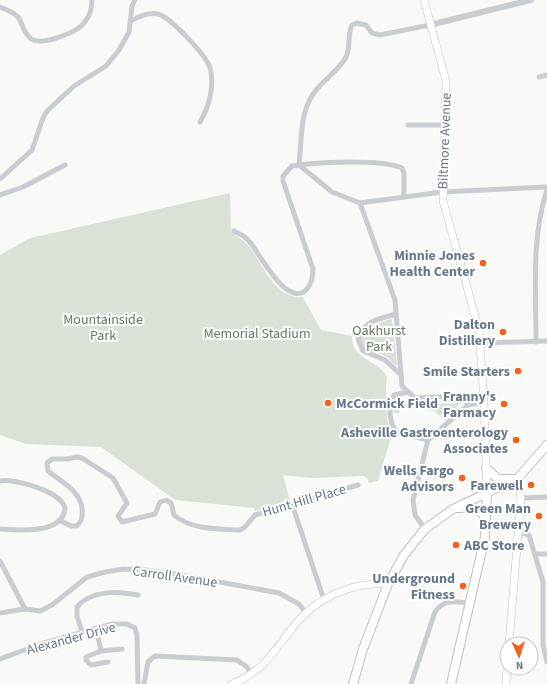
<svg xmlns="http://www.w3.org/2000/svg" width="547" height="684" font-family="'Source Sans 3',sans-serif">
<rect width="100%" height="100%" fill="#f9faf7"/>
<g fill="#dae2d7">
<path d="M230 193 231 232C236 236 242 239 246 243 263 262 274 300 303 297L321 330 352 336C352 361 377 358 387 377L386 389 387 419 392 434 378 481 369 483 367 478 363 476 312 478 283 475 290 501 254 511V508L175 500 101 447 26 444 0 435V255L30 238Z"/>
<path d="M392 319 397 364 396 366C392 363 389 358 385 356 379 352 369 354 364 348 349 331 381 321 392 319Z"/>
<path d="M457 399 460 400V404L446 416 438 415 436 411 399 408V413H394L395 404 397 403 419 405 456 403Z"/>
</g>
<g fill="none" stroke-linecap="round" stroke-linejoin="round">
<g stroke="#bbc0c5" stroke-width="8">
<g id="secondary">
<path d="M424 0 446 81 443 201 479 330 484 402 487 493"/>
<path d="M509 644 521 498 518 478"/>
<path d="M232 684C273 668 278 639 306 613 328 593 358 582 388 584"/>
<path d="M506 684 507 668"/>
</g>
</g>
<g stroke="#bcc0c4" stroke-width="10">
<g id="primary">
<path d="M486 468 498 479H512"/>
<path d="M458 508C471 507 480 506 486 520"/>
<path d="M353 684 363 649 388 584 404 555 425 529 453 509 518 478 547 445"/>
<path d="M451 684 485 537 487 493"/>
</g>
</g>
<g stroke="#c9cdd1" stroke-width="5">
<path d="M0 7C6 9 17 14 20 20 23 27 25 34 31 39 42 46 76 33 84 23 90 16 92 8 92 0"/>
<path d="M131 21C139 16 149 12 158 14 170 17 207 56 210 68 215 86 209 107 200 122"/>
<path d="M539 77 547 75"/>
<path d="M408 125H445"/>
<path d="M0 179 32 150 43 118 47 111 74 86 106 66 119 50 129 32 132 6 135 0"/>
<path d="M0 195 23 187 65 165"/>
<path d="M404 196V173L402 168C381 159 323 162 299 165 302 140 299 109 317 89 326 78 339 70 346 57 351 47 347 35 352 25L357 23 366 25 372 33 380 35 430 25"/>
<path d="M360 203 395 300 402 386 415 398 458 396 464 398 468 405"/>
<path d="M234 231C239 234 245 236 249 241 259 252 287 310 307 289 312 283 313 276 313 269L283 181V176L292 166 299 165 332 192 360 203 442 192 547 187"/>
<path d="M396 314C379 319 363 321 358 339L363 351 385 360 400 374"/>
<path d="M536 342C536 292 531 238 547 190"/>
<path d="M480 343 547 341"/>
<path d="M408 392 394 395C389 408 388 419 396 432L428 440"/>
<path d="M0 481C15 478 62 492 65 508 63 535 18 530 0 529"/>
<path d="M521 498 547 497"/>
<path d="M292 504 324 600"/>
<path d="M59 520 71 526H77C82 521 83 515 82 508 79 489 61 482 48 471L47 463 52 459H67L77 457 82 458 113 478 127 503 118 516 122 522 155 514 160 502 166 500 171 503 174 515C191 530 218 529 240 530L245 527 255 515 358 485"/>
<path d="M425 529 415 515 413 500 428 440 468 405 484 402"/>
<path d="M519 532 529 535 543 582V645L547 662"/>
<path d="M535 554H547"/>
<path d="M0 561 25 609"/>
<path d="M0 613 25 609 40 611 52 605 87 577 105 572 124 569 145 570 170 573 279 593 299 604 306 613"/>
<path d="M96 628 101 651"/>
<path d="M82 632 77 616V607C91 590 118 591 138 595"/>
<path d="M0 659 44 643 112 624H127L135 628 137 636 138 684"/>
<path d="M108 662 91 665 86 660V657L101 651 122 649"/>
<path d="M144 684 148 662 155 656 237 660 247 667 251 675"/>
<path d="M411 684 435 612C445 598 454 602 470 603"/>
</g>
<path stroke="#c9cdd1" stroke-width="6" d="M430 25 531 0"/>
<use href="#secondary" stroke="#fff" stroke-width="7"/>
<use href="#primary" stroke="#fff" stroke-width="8"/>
</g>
<g fill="#f5601c" stroke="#fff" stroke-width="1.5">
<circle cx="483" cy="263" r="4"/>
<circle cx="503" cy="332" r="4"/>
<circle cx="518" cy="371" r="4"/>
<circle cx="328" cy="403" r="4"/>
<circle cx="504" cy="404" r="4"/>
<circle cx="516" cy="440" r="4"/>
<circle cx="462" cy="478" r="4"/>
<circle cx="531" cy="485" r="4"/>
<circle cx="539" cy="516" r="4"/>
<circle cx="456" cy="545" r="4"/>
<circle cx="463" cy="586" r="4"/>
</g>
<g text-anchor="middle" stroke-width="4" stroke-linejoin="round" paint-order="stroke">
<g font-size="14" fill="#65778b" stroke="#fff">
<text transform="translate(444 141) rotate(-88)" y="5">Biltmore Avenue</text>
<text transform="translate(304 500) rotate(-16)" y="5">Hunt Hill Place</text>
<text transform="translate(175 576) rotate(8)" y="5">Carroll Avenue</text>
<text transform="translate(71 638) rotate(-15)" y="5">Alexander Drive</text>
</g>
<g font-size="14" font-weight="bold" fill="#65778b" stroke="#fff" text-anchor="end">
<text x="475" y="260">Minnie Jones<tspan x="475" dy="16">Health Center</tspan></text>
<text x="495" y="329">Dalton<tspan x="495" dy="16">Distillery</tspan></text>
<text x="510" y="376">Smile Starters</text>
<text x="496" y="401">Franny's<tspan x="496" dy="16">Farmacy</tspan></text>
<text x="336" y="408" text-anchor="start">McCormick Field</text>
<text x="508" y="437">Asheville Gastroenterology<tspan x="508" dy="16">Associates</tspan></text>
<text x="454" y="475">Wells Fargo<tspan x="454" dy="16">Advisors</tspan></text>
<text x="523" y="490">Farewell</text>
<text x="531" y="513">Green Man<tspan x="531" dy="16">Brewery</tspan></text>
<text x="464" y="550" text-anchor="start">ABC Store</text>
<text x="455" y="583">Underground<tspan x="455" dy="16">Fitness</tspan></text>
</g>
<g font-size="14" fill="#647b61" stroke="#fff">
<text x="103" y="324">Mountainside<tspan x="103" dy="16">Park</tspan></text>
<text x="379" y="335">Oakhurst<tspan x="379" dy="16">Park</tspan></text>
<text x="257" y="338">Memorial Stadium</text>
</g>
</g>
<g transform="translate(519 656) rotate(177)"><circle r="19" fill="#ffffff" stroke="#c1c9d1"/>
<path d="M0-3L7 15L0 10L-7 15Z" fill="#f5601c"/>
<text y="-6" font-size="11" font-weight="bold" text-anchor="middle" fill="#65778b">N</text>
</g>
</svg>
